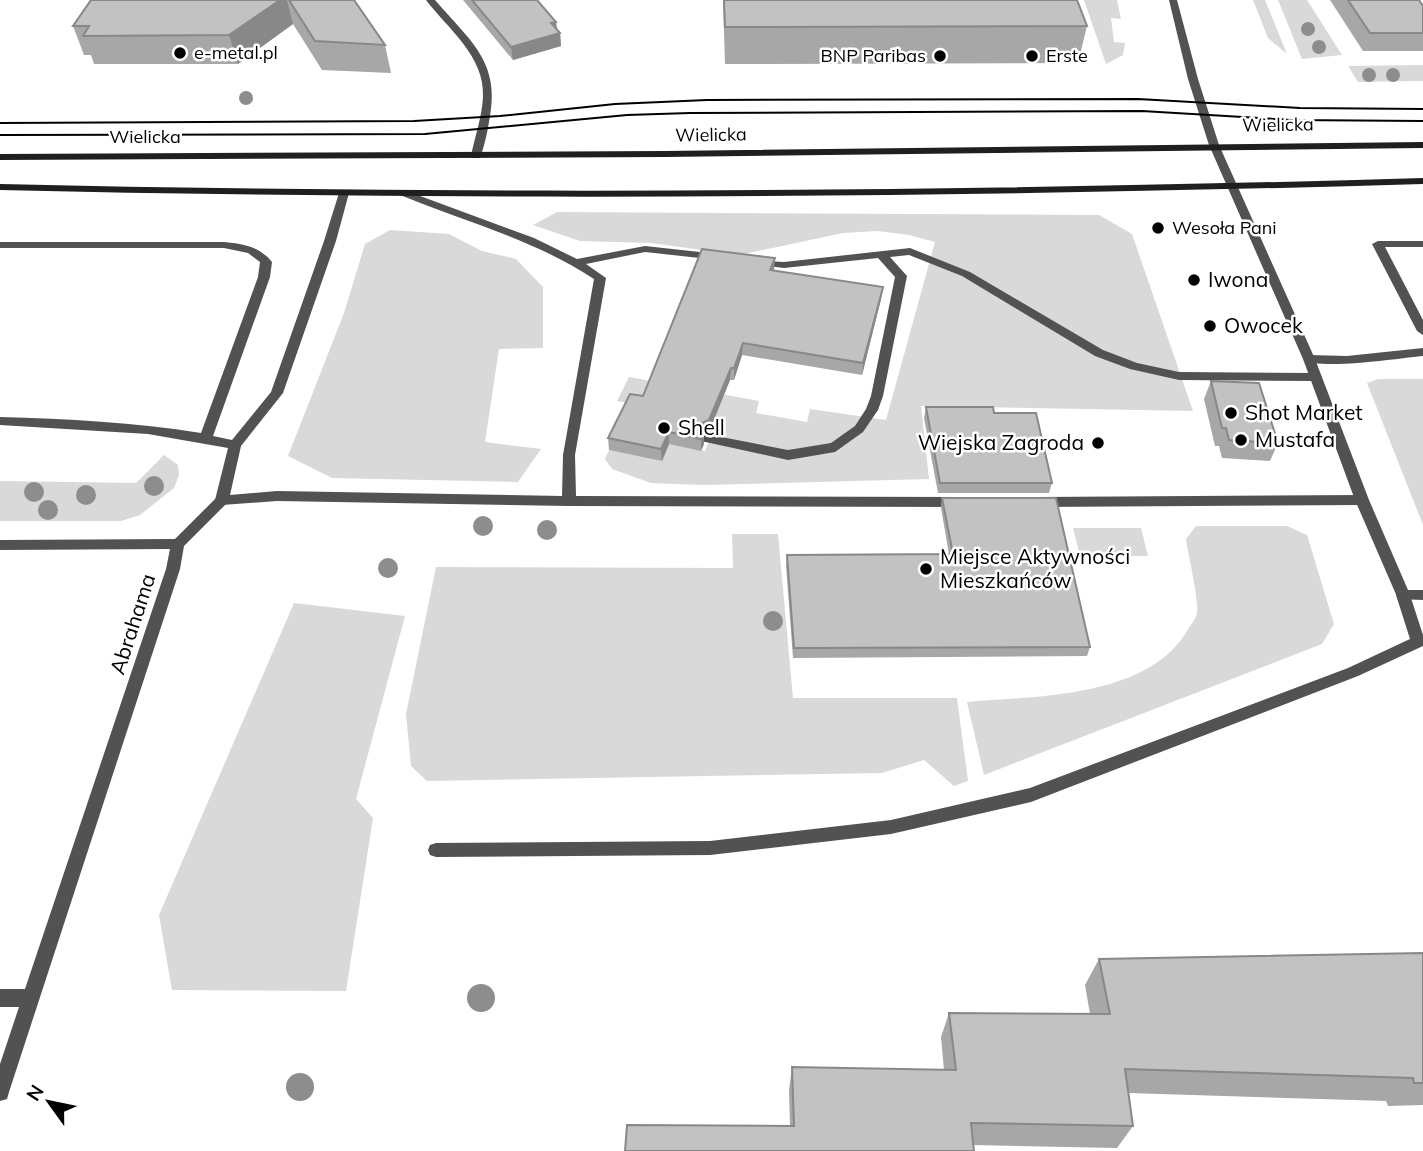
<svg xmlns="http://www.w3.org/2000/svg" width="1423" height="1151" font-family="Mulish,sans-serif">
<rect width="100%" height="100%" fill="#fff"/>
<g fill="#d9d9d9">
<path d="M1084 0H1117L1121 19 1111 18 1114 42 1125 43 1123 55 1106 64Z"/>
<path d="M1253 0H1265L1287 54 1268 38Z"/>
<path d="M1278 0H1307L1342 55 1302 59Z"/>
<path d="M1423 65V81L1358 82 1348 66Z"/>
<path d="M557 212 1099 215 1132 234 1193 411 921 406 929 479 704 485 651 483 612 469 605 459 609 450 662 460 669 444 705 451 718 420 617 401 629 377 759 401 756 413 807 422 810 409 886 420 935 242 909 235 878 231 843 233 739 255 651 243 580 241 533 225Z"/>
<path d="M390 230 449 234 482 251 516 259 543 287V348L499 349 485 442 541 449 518 482 332 478 288 456 344 313 365 244Z"/>
<path d="M1378 379H1423V525L1367 383Z"/>
<path d="M164 455 178 465 179 475 174 488 140 515 121 521H0V481L136 483Z"/>
<path d="M1196 526H1287L1307 535 1334 624 1322 644 984 775 967 702C1037 696 1147 698 1187 631 1190 626 1197 618 1197 612 1199 600 1188 554 1186 539Z"/>
<path d="M1073 528H1141L1148 556H1080Z"/>
<path d="M732 534H778L793 698H957L968 781 954 786 924 760 882 773 427 781 411 766 406 714 436 567 733 568Z"/>
<path d="M294 603 405 616 356 799 373 818 346 991 172 990 159 915Z"/>
</g>
<g fill="none" stroke-linecap="round" stroke-linejoin="round">
<g fill="#525252" fill-rule="evenodd">
<path d="M344 190 349 193 336 241 283 393 241 446 230 495 277 491 562 496 563 455 594 279C535 240 466 222 400 195V191L404 190 534 238 577 259 645 246 718 254 724 257 718 260 645 252 586 264 606 278 575 455 576 496 961 497 968 502 961 507 569 506 277 501 222 505 215 500 228 448 148 434 0 425V417C67 419 135 422 201 433L258 277 260 262 248 253 224 248H0V242H224C243 244 259 246 272 262L270 277 213 436 232 440 271 392 324 241 339 193Z"/>
<path d="M1378 241H1423V247H1385L1423 320V335L1417 331 1372 244Z"/>
<path d="M910 248 970 272 1103 350 1137 363 1179 372 1316 373 1322 377 1316 381 1179 380 1130 369 1095 356 962 276 909 255 890 257 907 276 883 396 878 410 863 432 835 452 788 460 701 441 700 438 701 435 706 434 788 450 831 443 855 426 866 409 871 396 895 277 878 258 784 268 752 264V260L784 262Z"/>
<path d="M1423 348V356C1401 358 1317 371 1303 359L1309 355 1347 356Z"/>
<path d="M1362 495 1369 500 1362 505 1038 507 1031 502 1038 497Z"/>
<path d="M1403 590 1408 591 1410 595 1423 635V646L1358 676 1031 802 891 834 710 855 436 857 430 855 428 850 430 845 436 843 710 841 891 820 1030 788 1348 668 1410 639 1396 595 1398 591Z"/>
</g>
<g fill="#525252" fill-rule="evenodd">
<path d="M426 0H435C470 41 502 62 489 122 487 134 484 147 480 158H472L471 156C475 136 482 117 483 97 485 56 448 29 426 0Z"/>
<path d="M1169 0H1177L1198 79 1219 145 1315 359 1369 500 1408 590H1423V600L1398 599 1355 500 1303 359 1209 145 1188 79Z"/>
<path d="M222 495 229 500 227 503 184 546 180 569 9 1092 7 1099 0 1101V1064L19 1007H0V989H25L166 569 170 549 0 550V540L175 539 217 497Z"/>
</g>
<g fill="#1f1f1f" fill-rule="evenodd">
<path d="M1423 142V148L665 157 0 160V154L665 151Z"/>
<path d="M1423 178V184C949 198 474 201 0 190V184C474 195 949 192 1423 178Z"/>
</g>
<g stroke="#000" stroke-width="2">
<path d="M0 123 414 121 500 116 615 104 707 100 1138 99 1300 108 1423 109"/>
<path d="M0 135 425 134 627 115 690 113 1142 111 1291 120 1423 121"/>
</g>
</g>
<g fill="#8d8d8d">
<circle cx="1308" cy="29" r="7"/>
<circle cx="1319" cy="47" r="7"/>
<circle cx="1369" cy="75" r="7"/>
<circle cx="1393" cy="75" r="7"/>
<circle cx="246" cy="98" r="7"/>
<circle cx="154" cy="486" r="10"/>
<circle cx="34" cy="492" r="10"/>
<circle cx="86" cy="495" r="10"/>
<circle cx="48" cy="510" r="10"/>
<circle cx="483" cy="526" r="10"/>
<circle cx="547" cy="530" r="10"/>
<circle cx="388" cy="568" r="10"/>
<circle cx="773" cy="621" r="10"/>
<circle cx="481" cy="998" r="14"/>
<circle cx="300" cy="1087" r="14"/>
</g>
<g fill="#a7a7a7">
<path d="M91 0H354L385 45 391 73 322 70 293 24 238 64H94L91 55H84L73 26Z"/>
<path d="M463 0H537L560 33 561 46 513 60Z"/>
<path d="M723 0H1077L1087 26 1078 63 725 64Z"/>
<path d="M1330 0H1419L1423 6V51H1363Z"/>
<path d="M774 270V271L883 287 881 299 862 375 742 355 734 380H730L709 432 704 434V444L701 451 669 444 662 461 609 450 608 438Z"/>
<path d="M1211 381 1278 443 1270 461 1222 458 1219 446H1215L1204 399Z"/>
<path d="M926 407 994 413 1052 483 1049 493H938L924 418Z"/>
<path d="M942 498 1090 647 1087 656 793 658 786 565 787 555 949 554 941 508Z"/>
<path d="M1423 953V1105L1388 1106 1386 1101 1128 1093 1133 1126 1117 1148 973 1145 790 1126 789 1090 792 1067 944 1070 941 1037 949 1013 1090 1014 1085 985 1099 959Z"/>
</g>
<g fill="#888">
<path d="M280 0H287L293 24 238 64 229 35Z"/>
<path d="M556 22 558 34 560 33 561 46 513 60 511 47 551 23Z"/>
<path d="M775 258 774 270 770 282V270Z"/>
<path d="M883 287 881 299 862 375 863 363Z"/>
<path d="M743 343 742 355 734 380V368Z"/>
<path d="M731 368 730 380 709 432 704 434V444L701 451V439L697 425Z"/>
<path d="M669 432V444L662 461 661 449Z"/>
</g>
<g fill="#c2c2c2" stroke="#888" stroke-width="2">
<path d="M91 0H280L229 35 83 36 89 26H73Z"/>
<path d="M289 0H354L385 45 315 41Z"/>
<path d="M472 0H537L556 22 551 23 560 33 511 47Z"/>
<path d="M724 0H1077L1087 26 725 27Z"/>
<path d="M1348 0H1419L1423 6V33H1370Z"/>
<path d="M702 249 775 258 770 270 883 287 863 363 743 343 734 368H731L709 420 697 425 704 432 701 439 669 432 661 449 608 438 630 394 643 396Z"/>
<path d="M1211 381 1259 383 1278 443 1229 440 1226 428H1222Z"/>
<path d="M926 407H993L994 413H1036L1052 483H940Z"/>
<path d="M942 498H1056L1090 647 794 648 787 555 953 554Z"/>
<path d="M1423 953V1083H1414L1413 1078 1125 1069 1133 1126 971 1123 974 1151H625L627 1125 794 1126 792 1067 956 1070 949 1013 1110 1014 1099 959Z"/>
</g>
<g fill="#000" stroke="#fff" stroke-width="2.5">
<circle cx="180" cy="53" r="7"/>
<circle cx="940" cy="56" r="7"/>
<circle cx="1032" cy="56" r="7"/>
<circle cx="1158" cy="228" r="7"/>
<circle cx="1194" cy="280" r="7"/>
<circle cx="1210" cy="326" r="7"/>
<circle cx="1231" cy="413" r="7"/>
<circle cx="664" cy="428" r="7"/>
<circle cx="1241" cy="440" r="7"/>
<circle cx="1098" cy="443" r="7"/>
<circle cx="926" cy="569" r="7"/>
</g>
<g text-anchor="middle" stroke-width="5" stroke-linejoin="round" paint-order="stroke">
<g font-size="18" fill="#000" stroke="#fff" text-anchor="start">
<text x="194" y="59">e-metal.pl</text>
<text x="926" y="62" text-anchor="end">BNP Paribas</text>
<text x="1046" y="62">Erste</text>
<text x="1172" y="234">Wesoła Pani</text>
</g>
<g font-size="18" fill="#000" stroke="#fff">
<text transform="translate(1278 125) rotate(-1)" y="6">Wielicka</text>
<text transform="translate(711 135) rotate(-1)" y="6">Wielicka</text>
<text x="145" y="143">Wielicka</text>
</g>
<g font-size="21" fill="#000" stroke="#fff" text-anchor="start">
<text x="1208" y="287">Iwona</text>
<text x="1224" y="333">Owocek</text>
<text x="1245" y="420">Shot Market</text>
<text x="678" y="435">Shell</text>
<text x="1255" y="447">Mustafa</text>
<text x="1084" y="450" text-anchor="end">Wiejska Zagroda</text>
<text x="940" y="564">Miejsce Aktywności<tspan x="940" dy="24">Mieszkańców</tspan></text>
</g>
<g font-size="21" fill="#000" stroke="#fff">
<text transform="translate(133 624) rotate(-72)" y="7">Abrahama</text>
</g>
</g>
<g transform="translate(49 1102) rotate(303)" stroke="#ffffff" stroke-width="5" paint-order="stroke">
<path d="M0-5L12 26L0 18L-12 26Z" fill="#000000"/>
<text y="-10" font-size="19" font-weight="bold" text-anchor="middle" fill="#000000">N</text>
</g>
</svg>
